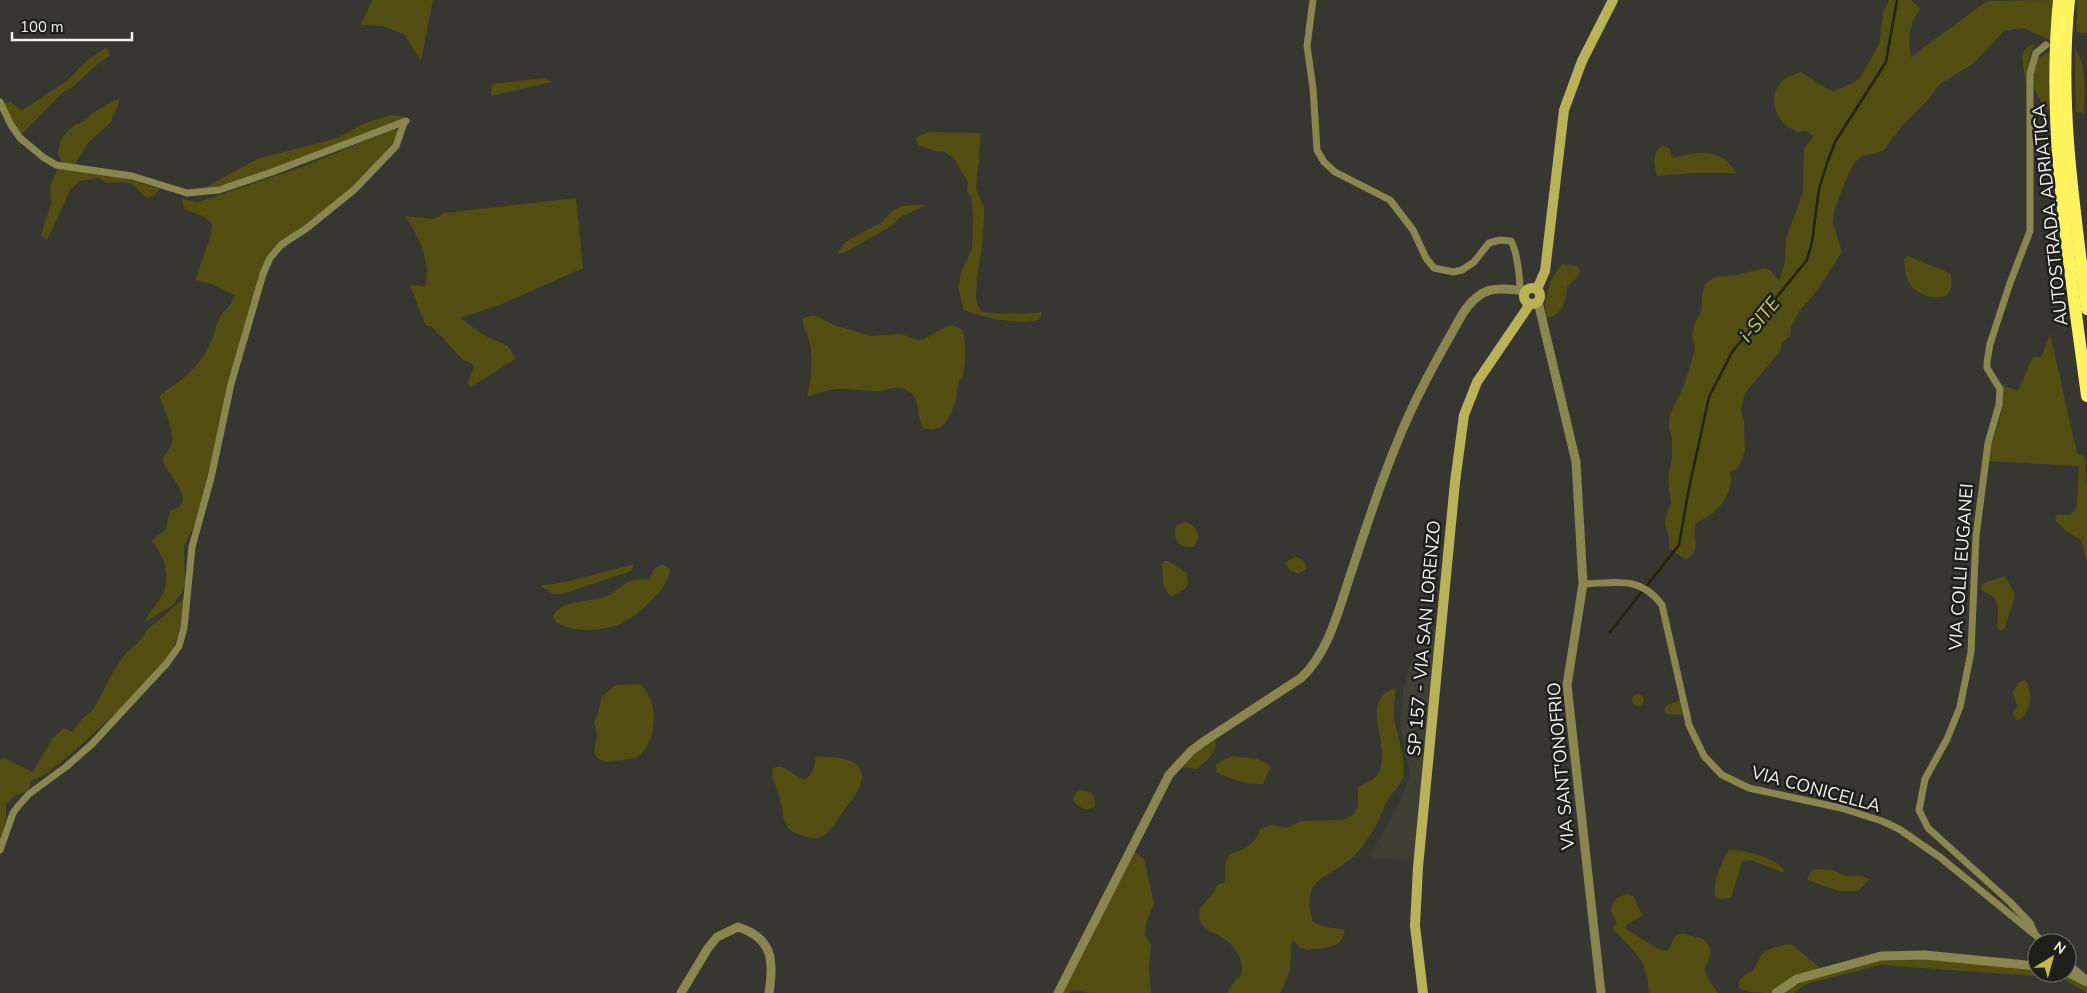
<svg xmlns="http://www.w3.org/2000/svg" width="2087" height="993" font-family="'Nunito Sans',sans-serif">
<rect width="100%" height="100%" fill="#373631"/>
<path fill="#403f34" d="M1440 624 1418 861 1372 857 1371 853 1397 808 1408 780 1410 770 1404 750 1400 719 1403 702V690L1408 670 1421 642Z"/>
<g fill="#524e12">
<path d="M372 0H433L421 61 404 34 382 26 361 25Z"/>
<path d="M1889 0H1911L1921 9C1909 21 1908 40 1911 57L1987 1 2056 0 2054 42 2024 28 2004 31 1974 63 1940 84 1927 101 1903 125 1884 150 1877 153 1862 156 1854 163 1844 184 1834 211 1833 223 1842 252 1814 295 1800 310 1791 327 1790 336 1782 343 1781 350 1745 393 1741 410 1744 420 1745 449 1742 461 1736 470 1730 471C1735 495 1717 514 1696 523 1691 537 1703 550 1686 560L1669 548V537L1665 523 1667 511 1671 504 1668 477 1672 459V438L1669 428 1670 414 1683 388 1690 367 1695 349 1692 335 1695 322 1702 310V294L1705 285 1714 277 1737 275 1765 268 1770 270 1779 281 1785 262 1786 239 1803 192 1804 149 1814 136 1806 131 1797 132C1792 129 1784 125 1781 120 1766 98 1776 78 1801 72L1822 86 1833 91 1853 83 1861 76 1879 44 1883 13Z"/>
<path d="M2077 0H2087V33L2076 32Z"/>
<path d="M2035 43 2029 60V205L2026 84 2022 58 2025 49Z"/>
<path d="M107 47 110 56C93 64 75 89 62 93L21 135 15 127 4 104 10 101 19 109 23 110 68 80 86 61Z"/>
<path d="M2075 49C2087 63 2085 95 2084 115L2081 112 2076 113Z"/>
<path d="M2052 50 2049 110C2042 107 2042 104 2039 98 2030 81 2031 78 2037 59Z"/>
<path d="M544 78 552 82 491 96 492 84Z"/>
<path d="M118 99 119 102 111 122 88 143 75 164H64C52 151 62 134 75 125 79 123 82 123 85 120 96 110 104 105 118 99Z"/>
<path d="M391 115 405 117 402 120 287 164 229 184 203 189 257 159 338 138 365 123Z"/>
<path d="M393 129H397L396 139 385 153 352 188 265 263 207 485 194 526 184 546 185 582 183 591 173 605 145 622C149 612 156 605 162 596 171 577 165 555 151 541L166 529 170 511C202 501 164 473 163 460 163 453 171 449 172 443 174 429 164 410 160 397L162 393C183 381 203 363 212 339 215 332 216 324 220 317 224 309 234 304 234 295L212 284 195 280 210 238 212 224 203 216 184 209 182 199 198 202 205 200 305 166Z"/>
<path d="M928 132 981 133 976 189 984 208V218L982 247 977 277 976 297 977 304 981 311 987 313 1023 314 1042 312 1040 319C1024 327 981 317 964 310L958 287 961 272 972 248 973 214 971 197 967 191 968 182 955 160 945 152 936 151 918 145 915 138Z"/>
<path d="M1663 145 1670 149 1671 155 1674 158C1698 151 1723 148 1736 173H1694L1657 176C1654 164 1651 153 1663 145Z"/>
<path d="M58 169C93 170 127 178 160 189L154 196 147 198 132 184 123 182 107 183 98 178 80 181 71 189 47 240 41 235 51 204 50 185Z"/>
<path d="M576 198 583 268 502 304 460 318C469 324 478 332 488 337 502 345 509 341 515 359L471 387 467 382C472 372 480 364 463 360L431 326H426L410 286 419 285 425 287C432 261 418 237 405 216L433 219 445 213Z"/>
<path d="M916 205H926L899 218 893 225 846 252 837 254 845 242 882 222 892 211 902 206Z"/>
<path d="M1908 256 1950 273C1961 307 1920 301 1909 283 1905 277 1905 266 1904 259Z"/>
<path d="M1563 264 1577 266 1580 271C1578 280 1573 280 1567 287 1566 301 1563 315 1547 318 1541 305 1551 272 1563 264Z"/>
<path d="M814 315 834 325 871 336 901 334 917 340 925 339 944 327 954 325 962 330C967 346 965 360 963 377L959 381C956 401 951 437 923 428 917 418 919 398 911 393 896 382 889 392 875 391 844 390 838 385 807 397 811 382 813 361 810 345 809 335 802 327 803 318Z"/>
<path d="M2050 334 2077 453 2084 456C2087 466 2085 475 2087 485V562L2081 540 2066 531 2055 520 2057 515H2070L2077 508 2079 466 1986 461C1993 437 2008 408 2002 383L2006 387 2018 390 2033 357H2041Z"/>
<path d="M1184 522C1194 524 1196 529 1199 538L1194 547C1179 548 1172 541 1176 526Z"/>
<path d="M1298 557 1305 562 1306 569 1298 574 1290 570 1285 563 1290 559Z"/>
<path d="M1164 561H1168L1187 573 1188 583 1186 588 1173 596 1169 595 1163 584 1162 563Z"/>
<path d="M634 564 631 571 562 594H553L541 586 570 581Z"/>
<path d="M662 564 670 569C671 588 632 621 615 626 597 631 571 633 555 621L553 616C563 598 591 603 607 596 615 593 621 585 630 581 636 579 643 580 649 579L654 569Z"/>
<path d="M2005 576 2015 595 2005 628 2001 631 1998 629C1996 619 2002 604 1993 597 1989 594 1985 593 1982 590V585C1988 579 1998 580 2005 576Z"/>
<path d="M185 598C182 617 181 636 170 653 158 674 52 779 32 780L28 791 16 795 6 804V819L0 839V760L4 758 33 772 52 739 64 728 72 732 82 719 93 710 113 672 126 653 140 641 147 630Z"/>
<path d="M2026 680C2033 692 2032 711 2019 720L2015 719 2013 713 2017 706 2013 692 2019 682Z"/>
<path d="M640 684C658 700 658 736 642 753 635 760 625 759 617 761 609 762 601 763 596 756 591 750 598 740 597 734 597 730 595 726 594 723L598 713 602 696 616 685Z"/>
<path d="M1395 688C1396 698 1393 708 1394 718 1397 734 1407 764 1403 778 1400 786 1392 793 1387 800 1384 806 1383 812 1380 818 1376 827 1361 850 1354 856 1329 880 1299 875 1313 922L1322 926 1345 930 1342 939 1336 945 1324 948 1307 950 1301 948 1293 940 1291 946 1290 971 1280 993H1227L1236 979 1240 977C1247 964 1235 945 1223 938 1216 933 1205 931 1201 923 1198 919 1199 913 1200 908L1214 892 1218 884 1224 883C1228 871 1221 869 1230 854 1244 850 1256 844 1260 829L1272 825 1287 828 1301 821 1343 820 1353 815 1358 807V787C1364 783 1372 782 1377 775 1396 750 1355 702 1395 688Z"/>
<circle cx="1638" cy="700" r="6"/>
<path d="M1680 700 1682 715 1665 714V706Z"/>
<path d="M1213 738 1216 742C1216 754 1206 761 1197 769L1182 767 1192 753Z"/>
<path d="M816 756C828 758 848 756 857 765 871 779 851 801 843 812 837 820 832 831 823 836 815 840 809 838 801 835 795 833 789 831 786 824 782 818 783 809 781 802 779 791 771 779 772 769 785 760 794 780 806 779L813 771Z"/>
<path d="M1232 756 1258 759 1271 766 1263 784C1248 785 1229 779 1217 772L1216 765 1221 761Z"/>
<path d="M1080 790 1091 792 1094 797 1095 806C1086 813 1077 807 1073 799L1076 793Z"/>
<path d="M1729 850C1743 850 1781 858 1785 873L1750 860 1742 862 1731 898 1719 899 1715 897C1713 880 1721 864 1729 850Z"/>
<path d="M1134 851 1144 859 1154 903 1146 923 1145 936 1151 944 1149 969 1151 993H1091L1072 990 1069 993H1061Z"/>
<path d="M1812 869 1832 870 1846 876H1862L1870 879 1858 891H1839L1807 880Z"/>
<path d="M1626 894 1634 896 1642 916 1626 925V929L1658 949 1668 951 1675 936C1684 932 1686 934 1694 937 1697 938 1700 937 1702 939 1714 945 1711 959 1705 968L1707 978 1718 993H1649C1648 980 1646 966 1637 955 1630 945 1620 939 1613 928L1617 923 1611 910C1613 900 1616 897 1626 894Z"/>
<path d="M1791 944 1820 968C1802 975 1784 980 1770 993 1760 993 1728 993 1742 978 1745 974 1749 973 1752 971 1756 967 1757 962 1760 957 1766 947 1781 946 1791 944Z"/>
<path d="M1892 957 2037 968V973C2061 973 2066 973 2087 986V993L2062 978 1880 965 1806 984 1794 993H1784C1809 973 1861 965 1892 957Z"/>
</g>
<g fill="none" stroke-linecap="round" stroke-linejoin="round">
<path stroke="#242207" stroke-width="2.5" d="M1610 632 1679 545 1688 493 1709 397 1732 352 1807 260 1812 242 1819 189 1827 163 1835 142 1886 62 1897 0"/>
<g stroke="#898650" stroke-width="7">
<path d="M1313 0 1307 46 1313 88 1317 150 1324 162 1335 172 1390 200 1413 230 1426 258 1434 268 1453 272 1462 270 1474 262 1489 243 1500 240 1511 241C1517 251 1520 278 1520 290"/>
<path d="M0 102 11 125 20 138 43 157 56 165 132 176 187 193 219 190 272 172 406 121"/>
<path d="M1583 584C1616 583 1640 575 1662 605L1689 725 1704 756 1722 775 1749 788 1841 808 1882 821 1899 829 1941 858 2045 943"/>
<path d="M0 850 13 813 19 805 29 794 67 766 92 744 167 663 179 646 184 628 192 547 211 478 231 384 263 274 270 258 281 245 307 228 355 189 396 146 404 123"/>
<path d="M2035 934 2030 923 2010 902 1928 828 1919 810 1925 779 1947 739 1960 707 1971 652 1976 536 1988 443 1999 405 2000 389 1987 368V362L1990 344 2010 283 2030 231V74L2036 53 2046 45"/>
<path d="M2067 963 2085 978"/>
</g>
<g stroke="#898650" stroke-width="9">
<path d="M1538 302 1576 462 1583 584 1567 685 1601 993"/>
<path d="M2067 972 2087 982"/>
<path d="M681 993 708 948 717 937 738 927C773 938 774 961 769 993"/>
<path d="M1058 993 1169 775 1191 751 1203 742 1301 678C1329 652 1339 608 1351 573 1365 531 1378 489 1395 448 1413 401 1438 357 1463 313 1481 286 1495 287 1525 291"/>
<path d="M1776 993 1797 979 1881 956 1925 955 2037 966"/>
</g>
<g stroke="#b9b259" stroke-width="10">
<circle cx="1532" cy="296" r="8"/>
<path d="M1537 289 1545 271 1564 110 1582 61 1613 0"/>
<path d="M1423 993 1415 926 1418 867 1455 482 1464 415 1477 382 1530 304"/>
</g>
<g stroke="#fff35f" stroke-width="12">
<path d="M2059 0C2046 132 2070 265 2087 396"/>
<path d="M2069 0C2058 103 2074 207 2087 309"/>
</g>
</g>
<g text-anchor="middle" stroke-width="5" stroke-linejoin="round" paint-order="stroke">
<g font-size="18" fill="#f0f0ec" stroke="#1e1e1b">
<text transform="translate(2050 215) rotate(-96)" y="6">AUTOSTRADA ADRIATICA</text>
<text transform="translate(1961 567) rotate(-86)" y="6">VIA COLLI EUGANEI</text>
<text transform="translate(1424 638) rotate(-85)" y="6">SP 157 - VIA SAN LORENZO</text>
<text transform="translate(1561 766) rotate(-95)" y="6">VIA SANT'ONOFRIO</text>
<text transform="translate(1816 789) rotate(15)" y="6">VIA CONICELLA</text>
</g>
<g font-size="19" font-style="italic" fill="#d2c958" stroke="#1e1e1b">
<text transform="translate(1759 319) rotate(-51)" y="7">i-SITE</text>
</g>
</g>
<g transform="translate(2052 958) rotate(37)"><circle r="24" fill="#1e1e1b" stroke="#72726f"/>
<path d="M0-4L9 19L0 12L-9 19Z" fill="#c6bc3c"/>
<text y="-8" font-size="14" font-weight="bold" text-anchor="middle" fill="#f0f0ec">N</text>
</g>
<path d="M12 32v8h120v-8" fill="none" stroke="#f0f0ec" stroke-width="2.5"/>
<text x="20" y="32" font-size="15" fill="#f0f0ec" stroke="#1e1e1b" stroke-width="4" paint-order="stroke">100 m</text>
</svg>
